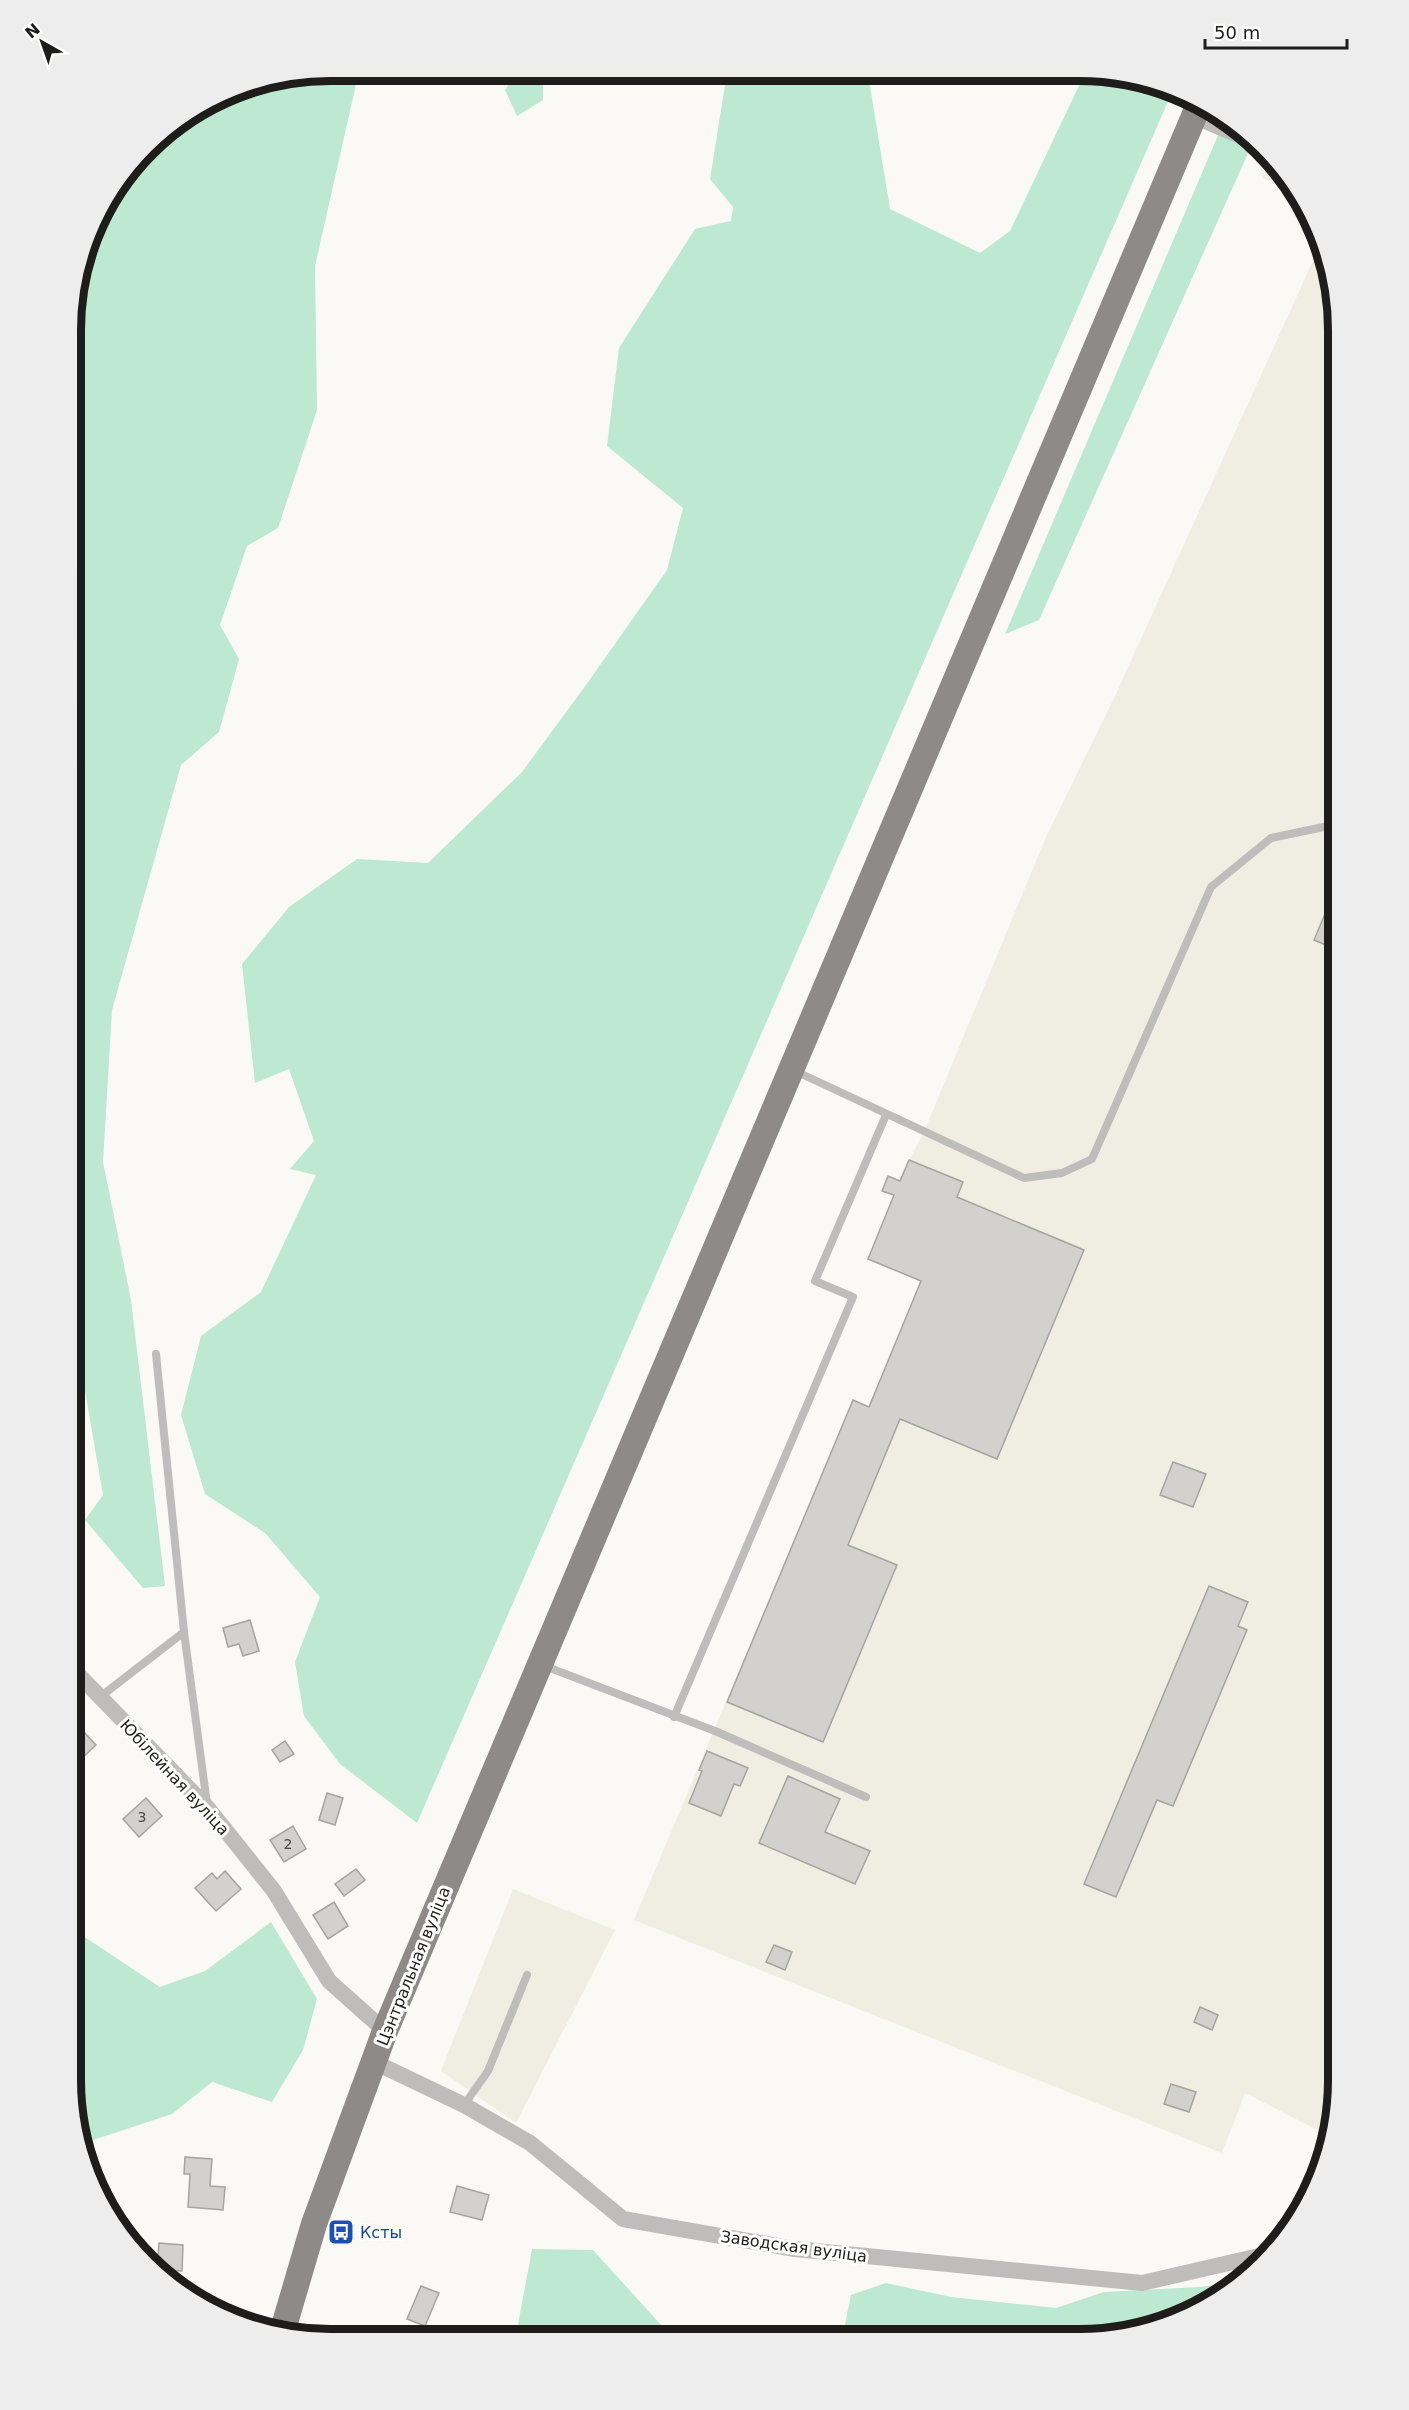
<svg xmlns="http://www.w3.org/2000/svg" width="1409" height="2410" font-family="'DejaVu Sans',sans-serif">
<rect width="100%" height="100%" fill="#faf9f5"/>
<g fill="#f0ede2">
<path d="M1271 159 1295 186 1299 195 1262 178Z"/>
<path d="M1322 241 1338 330V2097L1329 2136 1245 2093 1222 2153 634 1920 853 1400 870 1406 921 1281 868 1259 909 1160 924 1132 1046 837 1115 696Z"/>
<path d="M513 1889 615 1930 516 2123 441 2071Z"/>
</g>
<g fill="#bde8d1">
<path d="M330 71H359L315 266 317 410 278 528 247 546 220 625 239 659 219 732 181 765 112 1010 103 1162 131 1300 165 1586 143 1588 85 1520 103 1495 71 1309 73 297 97 215 159 135 231 90Z"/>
<path d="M531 72H543V100L517 116 505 90 515 75Z"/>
<path d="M727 73 868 74 890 209 980 253 1010 231 1084 75H1129L1173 90 417 1823 340 1764 304 1716 295 1662 320 1597 265 1533 205 1494 181 1415 201 1336 261 1292 316 1175 290 1169 314 1141 289 1069 255 1083 242 964 289 907 357 859 428 863 522 772 586 685 667 570 683 508 607 446 619 348 695 229 731 221 733 207 710 179Z"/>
<path d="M1225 119 1254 140 1039 620 1005 634Z"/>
<path d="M271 1922 317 1999 303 2050 272 2102 212 2082 172 2114 81 2144 71 2080V1928L160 1987 205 1971Z"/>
<path d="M532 2249 593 2250 673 2338H523L518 2325Z"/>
<path d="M1238 2282 1223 2296 1162 2326 1079 2339H842L851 2295 886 2283 951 2297 1056 2308 1104 2292 1199 2287Z"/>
</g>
<g fill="#d2d1cd" stroke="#a5a4a0" stroke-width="1.5">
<path d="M1338 883V950L1314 940Z"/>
<path d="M909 1160 963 1182 957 1197 1084 1250 997 1459 900 1419 848 1545 897 1565 823 1742 727 1702 853 1400 869 1407 921 1281 868 1259 894 1195 882 1191 888 1176 900 1181Z"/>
<path d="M1173 1462 1206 1474 1193 1507 1160 1495Z"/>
<path d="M1209 1586 1248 1602 1238 1626 1247 1630 1173 1806 1157 1800 1116 1897 1084 1884Z"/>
<path d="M250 1620 259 1651 243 1656 239 1644 228 1647 223 1628Z"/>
<path d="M83 1731 96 1745 79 1761 71 1753V1743Z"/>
<path d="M285 1741 294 1754 280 1762 272 1750Z"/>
<path d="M707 1751 748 1768 740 1786 734 1784 721 1816 689 1803 702 1771 699 1770Z"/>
<path d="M788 1776 840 1799 825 1832 870 1851 855 1884 759 1843Z"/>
<path d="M327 1793 343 1798 335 1825 319 1820Z"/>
<path d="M146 1798 162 1816 139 1837 123 1819Z"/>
<path d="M293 1826 306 1849 284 1862 270 1840Z"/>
<path d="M356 1869 365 1880 344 1896 335 1884Z"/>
<path d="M225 1871 241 1889 216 1911 195 1888 212 1873 217 1879Z"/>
<path d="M334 1902 348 1926 328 1939 313 1915Z"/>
<path d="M774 1945 792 1952 785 1970 766 1962Z"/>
<path d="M1200 2007 1218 2015 1212 2030 1194 2022Z"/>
<path d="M1171 2084 1196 2092 1189 2112 1164 2104Z"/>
<path d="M185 2157 212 2159 210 2186 225 2187 223 2210 188 2207 190 2174H184Z"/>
<path d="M457 2186 489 2195 482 2220 450 2212Z"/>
<path d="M159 2243 183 2245 182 2271 157 2270Z"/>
<path d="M421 2286 439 2293 425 2326 407 2319Z"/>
</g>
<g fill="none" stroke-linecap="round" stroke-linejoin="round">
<g stroke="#bebdbb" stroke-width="8">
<path d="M1195 121 1263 150"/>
<path d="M793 1070 1024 1178 1062 1173 1092 1159 1211 887 1271 838 1333 825 1338 827"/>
<path d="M156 1354 184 1632 207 1804"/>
<path d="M542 1665 715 1731 866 1797"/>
<path d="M100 1697 184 1632"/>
<path d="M674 1717 853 1297 815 1281 886 1115"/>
<path d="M464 2105 488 2071 527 1975"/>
</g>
<g stroke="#bebdbb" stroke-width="16">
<path d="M71 1667 207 1807 274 1891 329 1981 385 2031"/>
<path d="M374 2062 464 2105 530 2143 623 2219 795 2249 1142 2283 1259 2256"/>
</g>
<path stroke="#8d8a88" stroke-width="26" d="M282 2333 314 2224 385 2031 1200 102"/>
<g stroke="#908f8c" stroke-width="7">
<path id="rail" d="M1338 1733C1329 1685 1331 1632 1338 1584"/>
</g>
<use href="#rail" stroke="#fff" stroke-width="4.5" stroke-dasharray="14" stroke-linecap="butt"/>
</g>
<defs>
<g id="bus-square" transform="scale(1.35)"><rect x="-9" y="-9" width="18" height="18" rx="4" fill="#1a4fb4" stroke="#fff"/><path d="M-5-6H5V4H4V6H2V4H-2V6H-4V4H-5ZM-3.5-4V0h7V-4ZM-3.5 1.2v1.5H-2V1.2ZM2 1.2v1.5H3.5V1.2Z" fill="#fff"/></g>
</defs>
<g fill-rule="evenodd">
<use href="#bus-square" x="341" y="2232"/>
</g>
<g text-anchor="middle" stroke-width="6" stroke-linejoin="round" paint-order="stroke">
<g font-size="14" fill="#4b4a48">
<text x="142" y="1822">3</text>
<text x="288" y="1849">2</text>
</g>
<g font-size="16" fill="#1e1d1c" stroke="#fff">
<text transform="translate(175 1777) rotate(47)" y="6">Юбілейная вуліца</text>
<text transform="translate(413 1966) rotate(-68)" y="6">Цэнтральная вуліца</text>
<text transform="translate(794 2246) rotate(8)" y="6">Заводская вуліца</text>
</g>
<g font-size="16" fill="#164399" stroke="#fff" text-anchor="start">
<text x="360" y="2238">Ксты</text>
</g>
</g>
<path d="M0 0H1409V2410H0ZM330 81H1079A249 249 0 0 1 1328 330V2080A249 249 0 0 1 1079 2329H330A249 249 0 0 1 81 2080V330A249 249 0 0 1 330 81Z" fill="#ededed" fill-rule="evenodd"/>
<path fill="none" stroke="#1e1d1c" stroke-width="8" d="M330 81H1079A249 249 0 0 1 1328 330V2080A249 249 0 0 1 1079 2329H330A249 249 0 0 1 81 2080V330A249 249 0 0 1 330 81Z"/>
<g transform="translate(42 42) rotate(320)" stroke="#ffffff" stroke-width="4.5" paint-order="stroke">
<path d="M0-4.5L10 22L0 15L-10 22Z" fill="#1e1d1c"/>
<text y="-9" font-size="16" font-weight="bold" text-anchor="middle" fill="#1e1d1c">N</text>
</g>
<path d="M1205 39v9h142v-9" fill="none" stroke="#1e1d1c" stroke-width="3"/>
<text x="1214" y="39" font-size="18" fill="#1e1d1c" stroke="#ffffff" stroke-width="4.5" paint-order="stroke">50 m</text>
</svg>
